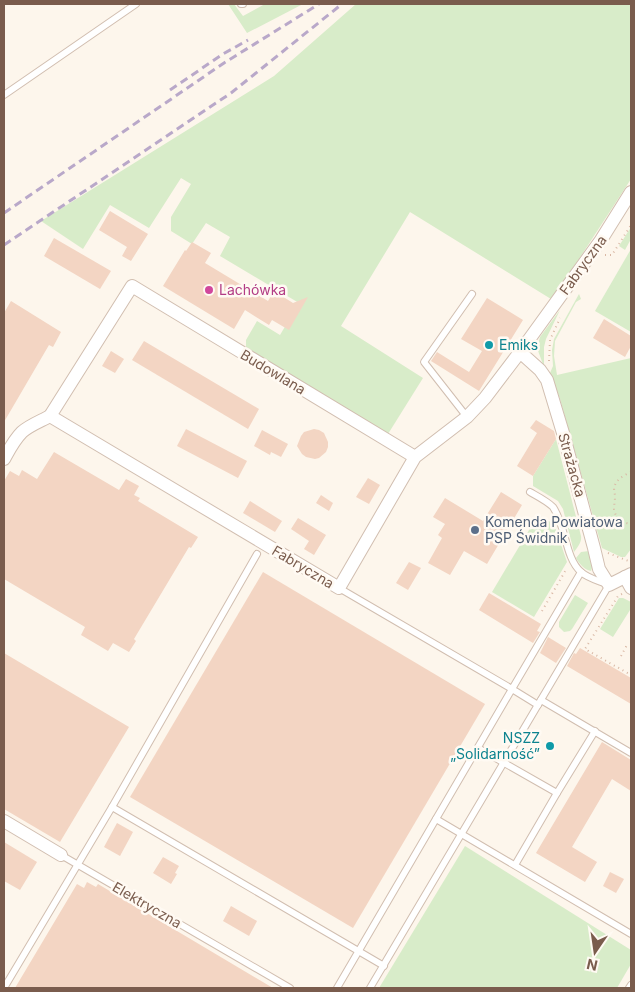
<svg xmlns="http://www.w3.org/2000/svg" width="635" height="992" font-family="Inter,sans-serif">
<rect width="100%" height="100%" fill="#fdf6ec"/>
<g fill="#d8ecc9">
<path d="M228 4H234L243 16 265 4H303L247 33Z"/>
<path d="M356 4H631V179L579 259 551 299 410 212 341 326 423 378 388 434 246 348V340L257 321 280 335 299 303 220 256 230 237 206 223 192 244 171 231V217L191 184 181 178 149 228 110 205 83 249 41 221 274 76Z"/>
<path d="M631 227V239L625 250 619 246Z"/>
<path d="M631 249V332L595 311Z"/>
<path d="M579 294 581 299 576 302 555 341 554 356 557 375 631 358V549L625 557H621L602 548 560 399 550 373 553 366 552 350 554 339Z"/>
<path d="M560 310 546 339 544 347V367L537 348 540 337Z"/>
<path d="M556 439 581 536C582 542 578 547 574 552L563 509 558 501 533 486V476Z"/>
<path d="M538 515 554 524 567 562 534 617 492 592Z"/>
<path d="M589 551C590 558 594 565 591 571 584 570 579 563 576 558L581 552Z"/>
<path d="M575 595 588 603 572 629 570 631 564 632 559 627V622Z"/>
<path d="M619 598H623L631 602V610H630L613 637 600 629Z"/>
<path d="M465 846 631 950V964L617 988H379Z"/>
</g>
<g fill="#f3d5c3">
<path d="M110 211 148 234 131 261 122 256 127 247 99 230Z"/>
<path d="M54 238 111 271 100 289 44 256Z"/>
<path d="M192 242 211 253 205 263 268 301 274 291 293 303 308 297 289 330 272 320 269 325 245 310 234 329 163 286 185 250 186 251Z"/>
<path d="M487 298 523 320 479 391 431 361 437 352 469 372 482 351 461 339Z"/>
<path d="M11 301 61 332 53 347 49 345 4 422V313Z"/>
<path d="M604 319 631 336V346L625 357 593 338Z"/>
<path d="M144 341 259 409 248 429 132 360Z"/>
<path d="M111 351 124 359 115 373 102 366Z"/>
<path d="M536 420 554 431 556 439 533 476 517 466 537 433 530 428Z"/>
<path d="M186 429 247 461 238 478 177 446Z"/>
<path d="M314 429 319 430 324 433 328 442V447L326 452 319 458 315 459 306 457 302 454 297 446 301 436 304 432Z"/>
<path d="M262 430 288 444 281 457 271 452 270 455 254 446Z"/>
<path d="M54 452 119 490 126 479 139 486 134 495 140 498 138 501 198 537 191 548 189 547 134 639 136 641 129 652 113 643 108 651 81 635 85 627 4 579V481L10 471 19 476 22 470 37 479Z"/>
<path d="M368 478 380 485 369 504 356 497Z"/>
<path d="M501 492 522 505 487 564 464 551 450 575 428 563 442 538 438 535 445 524 433 517 445 498 483 521Z"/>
<path d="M321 495 333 503 329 511 316 503Z"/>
<path d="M250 501 282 521 275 532 243 513Z"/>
<path d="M298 518 326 535 314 555 304 549 309 541 291 529Z"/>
<path d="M409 562 421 568 408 590 396 583Z"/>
<path d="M263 572 485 704 353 928 130 797Z"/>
<path d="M489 593 541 624 537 631 540 632 533 643 479 610Z"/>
<path d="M548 637 566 648 556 663 540 653Z"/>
<path d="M580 648 631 678V704L567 666 574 653 576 654Z"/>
<path d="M4 653 129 727 60 842 4 809Z"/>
<path d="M602 742 631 760V791L612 779 572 847 597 862 585 882 536 853Z"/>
<path d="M117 823 133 832 120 856 104 847Z"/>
<path d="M4 842 37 862 20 890 4 881Z"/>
<path d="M163 857 179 866 175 873 177 874 171 884 153 873Z"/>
<path d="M610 872 624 879 616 893 603 886Z"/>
<path d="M87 882 96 887 98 884 273 988H15L77 884 84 888Z"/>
<path d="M231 906 257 921 249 936 223 921Z"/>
</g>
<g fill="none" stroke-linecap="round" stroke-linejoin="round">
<g stroke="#d1beb0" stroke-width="8">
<g id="service">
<path d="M241 4H243"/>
<path d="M4 95 136 4"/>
<path d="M467 417 424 362 472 294"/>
<path d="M541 700 631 753"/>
<path d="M538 705 512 689 581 572"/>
<path d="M478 748 557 793 595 731"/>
<path d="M112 807 384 966"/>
<path d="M436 819 631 934"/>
<path d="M61 855 290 988"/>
<path d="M515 865 557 793"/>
<path d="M4 988 112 807 257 554"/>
<path d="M337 988 512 689 339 588"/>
<path d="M370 988 609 585C600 581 589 579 581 572 565 558 566 526 553 507 547 501 537 496 530 492"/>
<path d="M629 988 631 985"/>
</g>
</g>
<g stroke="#d1beb0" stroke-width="14">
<g id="minor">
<path d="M520 352 540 370 547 380 563 433 594 548 599 569 609 585 631 574"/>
<path d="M415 457 132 286 50 416 339 588 415 457 467 417 485 398 520 352 601 240 631 192"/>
<path d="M4 459C9 450 14 440 22 432 30 425 41 421 50 416"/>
<path d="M625 577 631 588"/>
<path d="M4 821 61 855"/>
</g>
</g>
<g stroke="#d9b8a5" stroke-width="2" stroke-dasharray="1 4" stroke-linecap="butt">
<path d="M605 255H612L631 225"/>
<path d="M549 361 550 340 560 318"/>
<path d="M631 472C625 475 618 478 615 485 613 489 615 492 615 497 615 501 614 505 614 509 615 518 623 523 631 524"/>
<path d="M608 553 631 562"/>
<path d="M622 594 618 596 585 649 631 675"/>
<path d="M542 611 567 568"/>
<path d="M621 656 627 645"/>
</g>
<use href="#service" stroke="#fff" stroke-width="6"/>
<use href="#minor" stroke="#fff" stroke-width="12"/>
<g stroke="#b9a8c9" stroke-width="3" stroke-dasharray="8 5" stroke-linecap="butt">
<path d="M170 90 223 54 248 40"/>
<path d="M4 213 224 63 319 4"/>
<path d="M4 245 231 93 342 4"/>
</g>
</g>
<circle fill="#d1479c" stroke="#fffaf3" stroke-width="2" cx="209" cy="290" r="5"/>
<g fill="#0f9aa8" stroke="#fffaf3" stroke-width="2">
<circle cx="489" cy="345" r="5"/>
<circle cx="550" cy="746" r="5"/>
</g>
<circle fill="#5c6f8a" stroke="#fffaf3" stroke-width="2" cx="475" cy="530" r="5"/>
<g text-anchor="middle" stroke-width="5" stroke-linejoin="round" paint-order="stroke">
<g font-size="14" fill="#7a5c4d" stroke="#fffaf3">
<text transform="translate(583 265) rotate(-54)" y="5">Fabryczna</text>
<text transform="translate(273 372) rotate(31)" y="5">Budowlana</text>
<text transform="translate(572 465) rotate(74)" y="5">Strażacka</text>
<text transform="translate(303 567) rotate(31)" y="5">Fabryczna</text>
<text transform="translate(147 905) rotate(30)" y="5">Elektryczna</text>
</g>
<g font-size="14" fill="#b23c85" stroke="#fffaf3" text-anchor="start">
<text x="219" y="295">Lachówka</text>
</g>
<g font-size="14" fill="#0d838f" stroke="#fffaf3" text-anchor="start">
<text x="499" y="350">Emiks</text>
<text x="540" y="743" text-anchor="end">NSZZ<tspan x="540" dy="16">„Solidarność”</tspan></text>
</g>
<g font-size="14" fill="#4e5e75" stroke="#fffaf3" text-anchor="start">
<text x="485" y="527">Komenda Powiatowa<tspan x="485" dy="16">PSP Świdnik</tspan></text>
</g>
</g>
<rect width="635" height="992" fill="none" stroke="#7a5c4d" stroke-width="10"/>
<g transform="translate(595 952) rotate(193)" stroke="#fffaf3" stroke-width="4" paint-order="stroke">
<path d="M0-4L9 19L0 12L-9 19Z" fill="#7a5c4d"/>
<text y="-8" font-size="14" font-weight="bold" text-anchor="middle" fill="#7a5c4d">N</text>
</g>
</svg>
